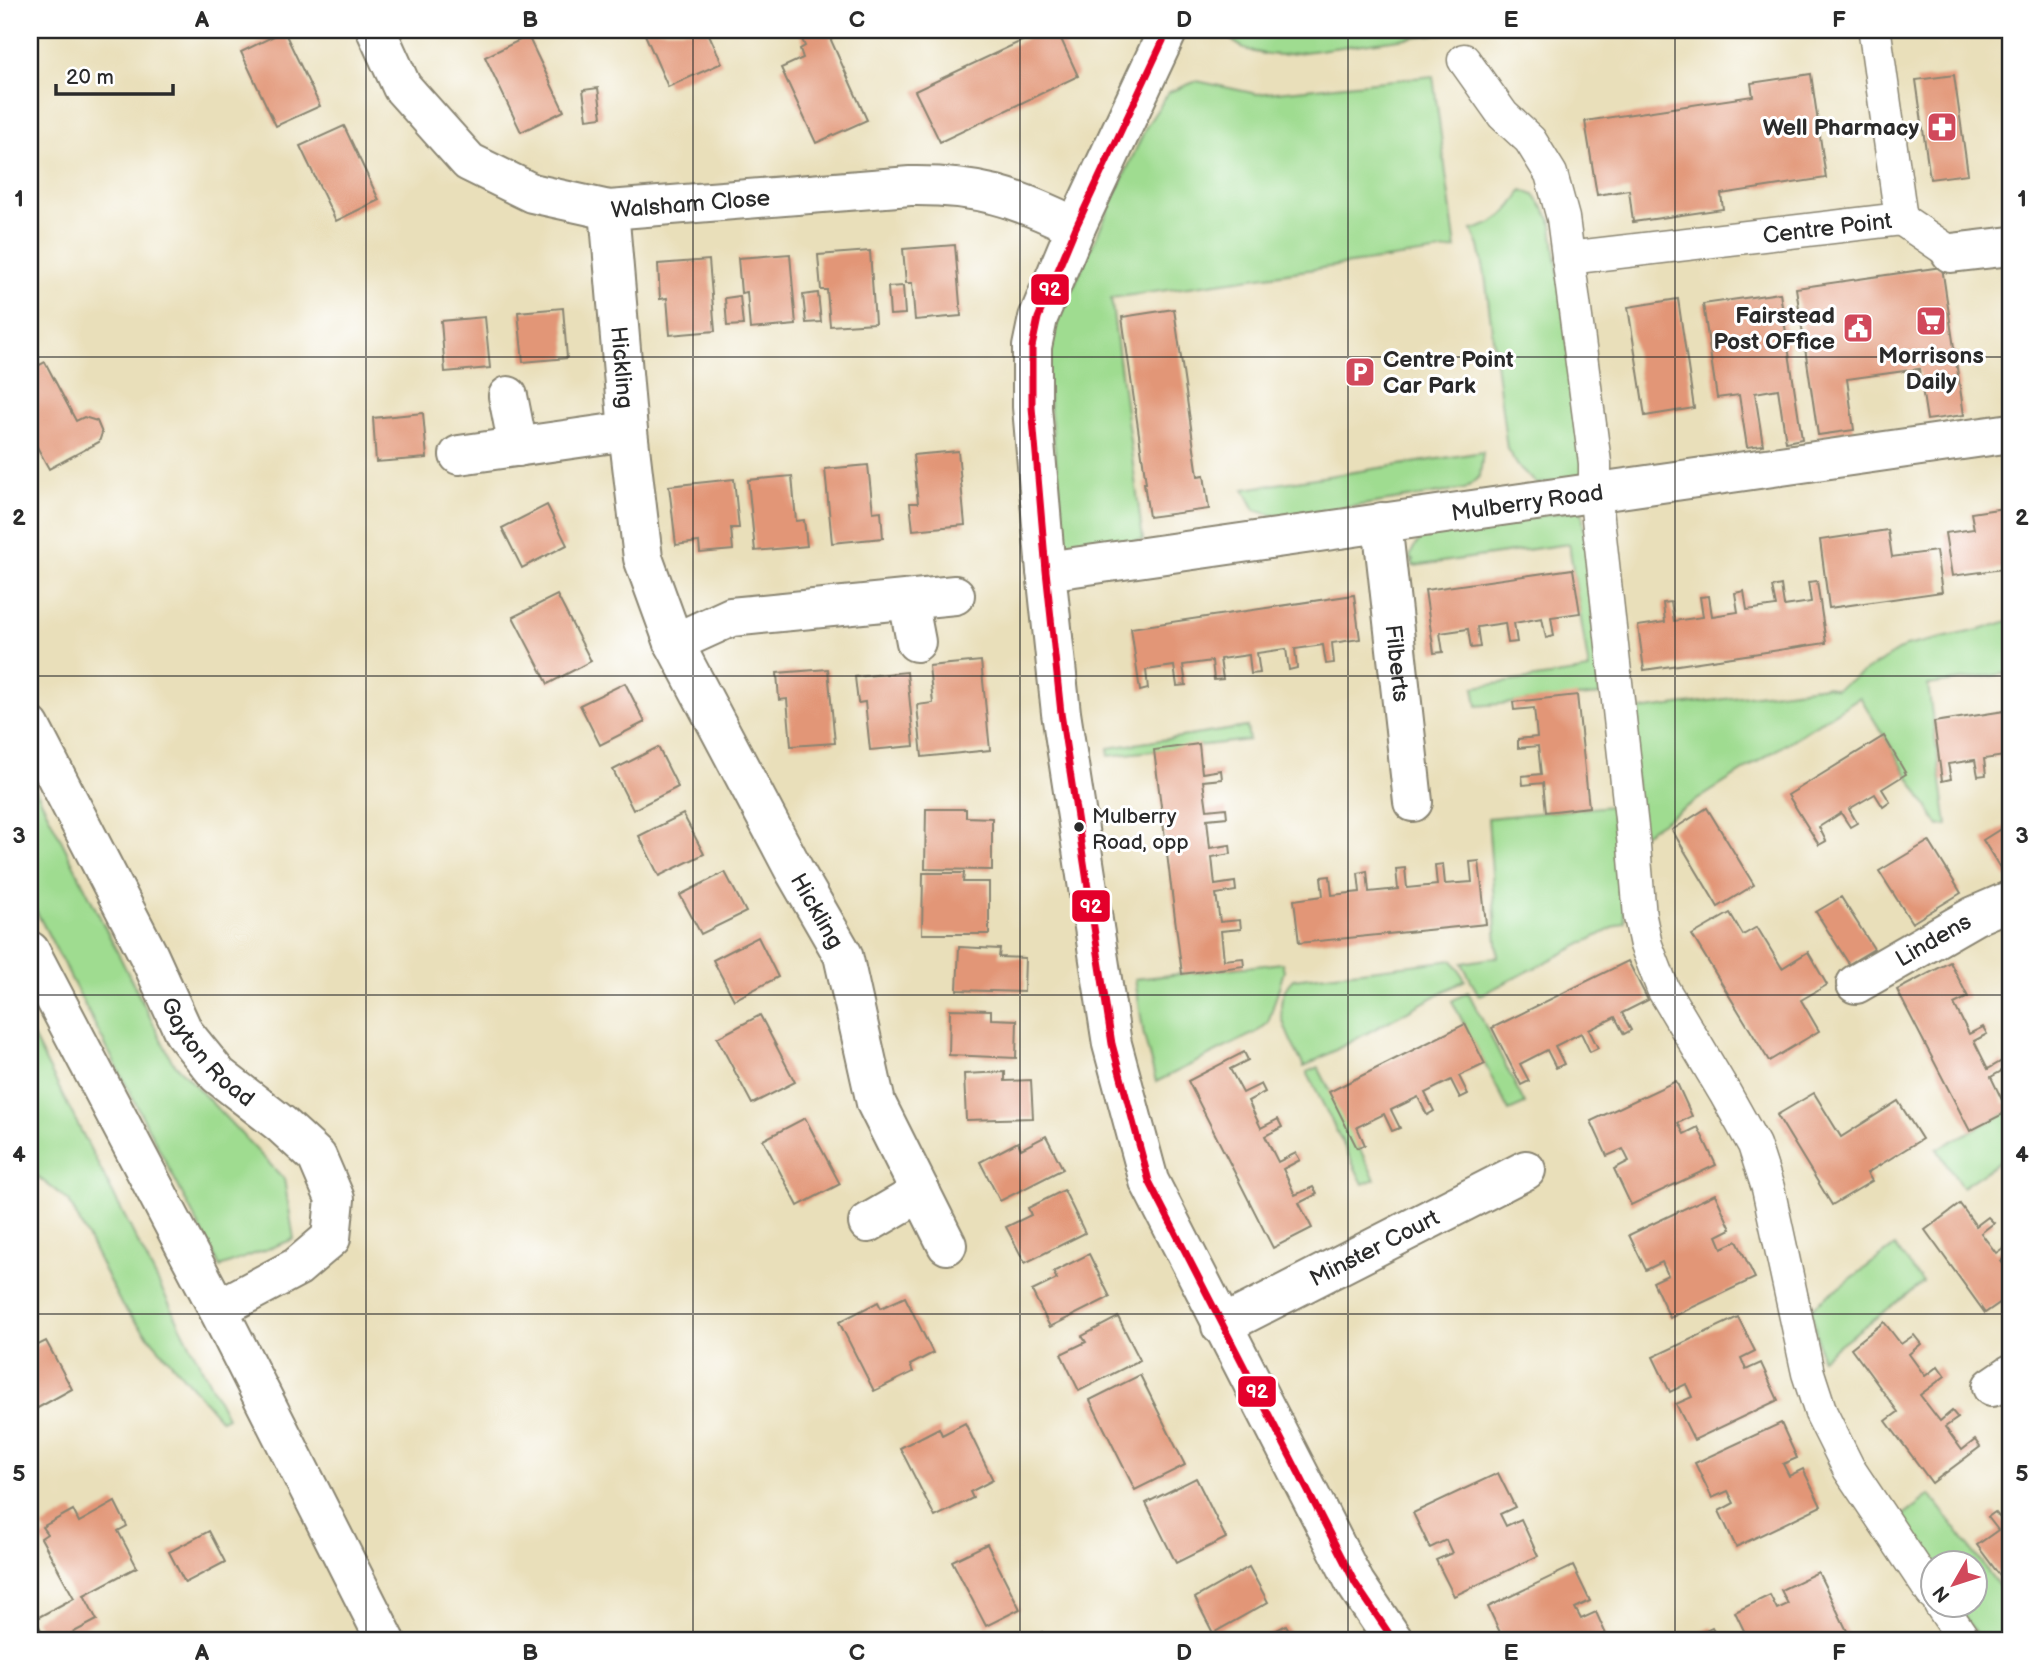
<svg xmlns="http://www.w3.org/2000/svg" width="2041" height="1671" font-family="'Balsamiq Sans',sans-serif">
<rect width="100%" height="100%" fill="#fff"/>
<filter id="ink" filterUnits="userSpaceOnUse"><feTurbulence type="fractalNoise" baseFrequency=".0143" numOctaves="2"/><feDisplacementMap in="SourceGraphic" scale="14" xChannelSelector="R" yChannelSelector="G"/><feConvolveMatrix kernelMatrix="1 2 1 2 8 2 1 2 1" color-interpolation-filters="sRGB"/></filter>
<filter id="wash" filterUnits="userSpaceOnUse"><feTurbulence type="fractalNoise" baseFrequency=".00686" numOctaves="4" result="noise"/><feDisplacementMap in="SourceGraphic" scale="28" xChannelSelector="R" yChannelSelector="G"/><feGaussianBlur stdDeviation="1.57" result="paint"/><feColorMatrix in="noise" values="0 0 0 0 0 0 0 0 0 0 0 0 0 0 0 0 0 1.4 0 .05"/><feComposite in="paint" operator="in"/></filter>
<g filter="url(#wash)">
<rect width="100%" height="100%" fill="#e9dfba"/>
<g fill="#9fdc90" stroke="#65845e" stroke-width="2">
<path d="M1220 30H1452V32L1282 55C1252 54 1242 51 1220 30Z"/>
<path d="M1433 76 1456 249 1111 298 1143 540 1066 549 1045 364 1054 330 1146 127 1169 92 1197 81 1257 94Z"/>
<path d="M1522 190 1534 195 1551 219 1585 477 1537 484 1518 466 1507 449 1485 275 1479 246 1472 230C1497 224 1511 212 1522 190Z"/>
<path d="M1483 452 1480 476 1465 489 1291 516 1271 515 1255 510 1244 489Z"/>
<path d="M1582 509 1600 695 1477 706 1474 687 1589 670 1569 544 1413 566V560H1410C1411 548 1418 541 1428 534Z"/>
<path d="M2011 620V673L1928 685 1947 825 1939 826 1860 697 1640 836 1631 711 1826 686 1836 689 1906 646 1983 629Z"/>
<path d="M1247 727 1249 740 1109 756 1108 748Z"/>
<path d="M30 778 172 1061 284 1179 294 1239 220 1267 30 899Z"/>
<path d="M1611 806 1625 922 1479 996 1462 963 1498 957 1488 818Z"/>
<path d="M1453 960 1465 980 1304 1067C1291 1040 1266 1005 1293 979Z"/>
<path d="M1282 963 1284 971 1268 1023 1257 1032 1156 1082 1144 1036 1135 979Z"/>
<path d="M1468 992 1525 1104 1509 1111 1452 1001Z"/>
<path d="M30 1031 227 1417 221 1420 122 1306 69 1201 30 1171Z"/>
<path d="M1318 1067 1375 1179 1363 1184 1307 1072Z"/>
<path d="M2011 1110V1154L1962 1187 1937 1149Z"/>
<path d="M1895 1246 1923 1283 1821 1358 1811 1308Z"/>
<path d="M1930 1495 2011 1602V1641H1982L1956 1605 1974 1604V1562H1932V1571L1897 1520Z"/>
</g>
<g id="blocks">
<g fill="#e29677">
<path d="M643 30H707L722 63 668 87Z"/>
<path d="M798 30H849L830 38 867 120 816 143 781 68 803 58 800 49 805 46Z"/>
<path d="M1045 30H1057L1078 76 940 142 915 91Z"/>
<path d="M284 31 320 106 276 126 241 52Z"/>
<path d="M528 36 564 111 521 132 485 57Z"/>
<path d="M1811 74 1826 178 1721 194 1723 209 1633 222 1629 190 1597 195 1585 121 1753 96 1751 83Z"/>
<path d="M1954 75 1968 174 1930 179 1916 80Z"/>
<path d="M598 88 602 117 587 119 583 90Z"/>
<path d="M344 126 379 200 336 221 300 146Z"/>
<path d="M955 245 961 316 915 320 912 283H906L903 249Z"/>
<path d="M870 251 875 323 830 326 827 290H821L818 255Z"/>
<path d="M790 254 796 325 750 329 747 292 741 293 738 258Z"/>
<path d="M709 260 715 331 670 335 667 298 660 299 658 264Z"/>
<path d="M1942 267 1964 415 1927 420 1919 369 1847 379 1854 430 1818 435 1796 288Z"/>
<path d="M903 286 905 314 890 315 888 287Z"/>
<path d="M818 293 821 322 806 323 803 295Z"/>
<path d="M1780 293 1802 439 1786 442 1778 389 1755 393 1763 445 1747 447 1739 395 1717 398 1703 304Z"/>
<path d="M740 296 743 325 727 326 725 298Z"/>
<path d="M1678 299 1694 408 1645 416 1628 307Z"/>
<path d="M563 308 567 358 523 362 518 312Z"/>
<path d="M1174 309 1198 476 1204 475 1209 509 1149 517 1144 483H1146L1122 317Z"/>
<path d="M485 317 490 368 445 372 441 321Z"/>
<path d="M45 362 76 421 84 417 97 421 102 433 99 442 49 469 30 434V370Z"/>
<path d="M423 413 427 458 376 462 373 418Z"/>
<path d="M958 451 965 525 913 530 910 503H918L913 455Z"/>
<path d="M868 465 873 512 881 511 883 538 832 543 825 469Z"/>
<path d="M792 476 796 521 804 520 807 546 755 551 748 480Z"/>
<path d="M734 479 739 528H731L733 550 700 553 699 542 676 545 669 486Z"/>
<path d="M547 505 567 545 522 568 502 528Z"/>
<path d="M2011 507V568L1952 576 1945 533 1974 529 1971 513Z"/>
<path d="M1888 530 1892 557 1936 551 1942 592 1829 608 1820 540Z"/>
<path d="M1573 569 1580 613 1551 617 1554 636 1546 638 1542 618 1514 623 1517 642 1508 643 1505 623 1477 627 1480 647 1471 648 1468 629 1440 633 1443 652 1434 653 1425 590Z"/>
<path d="M1817 581 1826 643 1644 670 1638 626 1665 622 1663 603 1671 602 1674 621 1703 617 1700 597 1709 596 1712 616 1738 612 1735 593 1744 591 1747 610 1776 606 1772 587 1781 585 1784 606 1811 602 1808 582Z"/>
<path d="M557 595 591 661 548 684 513 617Z"/>
<path d="M1354 595 1360 639 1332 643 1334 663 1326 664 1323 645 1295 649 1297 668 1289 670 1286 649 1257 653 1260 673 1251 674 1249 655 1220 659 1223 679 1214 680 1212 661 1183 665 1186 685 1177 686 1174 666 1146 670 1148 689 1140 691 1131 628Z"/>
<path d="M981 661 990 750 922 757 917 705 933 703 929 666Z"/>
<path d="M828 669 835 743 791 746 787 699 779 700 777 673Z"/>
<path d="M907 672 914 746 870 750 865 702 858 703 855 677Z"/>
<path d="M625 683 645 722 600 745 580 705Z"/>
<path d="M1577 695 1589 807 1546 812 1543 783 1523 785 1522 776 1541 774 1538 746 1518 748V739L1537 737 1534 708 1514 710 1513 702Z"/>
<path d="M2011 710V755L1984 759 1986 775 1978 776 1975 760 1948 764 1951 779 1942 781 1934 722Z"/>
<path d="M1884 736 1906 774 1882 789 1890 802 1883 807 1875 794 1849 809 1857 823 1850 827 1841 813 1819 827 1826 841 1819 845 1788 795Z"/>
<path d="M1199 744 1202 773 1221 770 1222 779 1203 781 1207 810 1226 808 1227 817 1207 819 1210 848 1230 845 1231 854 1212 857 1215 885 1235 882 1236 891 1216 894 1220 922 1240 920 1241 929 1221 931 1224 960 1243 958 1244 966 1182 974 1154 750Z"/>
<path d="M658 747 678 787 633 810 613 770Z"/>
<path d="M1707 808 1754 885 1718 907 1672 830Z"/>
<path d="M926 809H966V817L992 818V870L925 869Z"/>
<path d="M683 814 704 854 659 876 639 836Z"/>
<path d="M2007 825 2011 832V876L2007 879 1983 840Z"/>
<path d="M1929 841 1961 893 1912 923 1879 871Z"/>
<path d="M1479 861 1486 924 1299 943 1294 900 1323 896 1321 877 1330 876 1332 895 1360 892 1358 873 1367 871 1369 892 1398 889 1396 869 1405 868 1407 888 1437 885 1435 865 1443 864 1445 884 1472 882 1470 862Z"/>
<path d="M725 872 746 912 701 934 680 895Z"/>
<path d="M923 873H964L963 882H989V934H922Z"/>
<path d="M1841 897 1874 949 1849 964 1816 912Z"/>
<path d="M1730 913 1743 935 1757 927 1782 968 1808 952 1827 985 1801 1000 1819 1031 1769 1061 1692 935Z"/>
<path d="M758 937 778 977 734 1000 713 960Z"/>
<path d="M959 947 1000 949 999 957 1025 958 1024 992 957 990Z"/>
<path d="M1628 961 1648 1000 1622 1013 1631 1030 1624 1034 1615 1017 1589 1030 1598 1048 1590 1052 1581 1033 1555 1046 1564 1064 1556 1068 1547 1050 1520 1064 1529 1081 1521 1085 1492 1028Z"/>
<path d="M1950 962 1968 997 1954 1004 1969 1034 1983 1027 1987 1034 1974 1041 1988 1069 2002 1061 2005 1069 1991 1077 2004 1104 2011 1100V1110L1970 1131 1897 990Z"/>
<path d="M950 1009 991 1010V1019L1017 1020 1016 1058 949 1055Z"/>
<path d="M760 1015 795 1082 752 1104 717 1038Z"/>
<path d="M1465 1024 1485 1064 1459 1076 1468 1094 1460 1098 1451 1080 1425 1093 1434 1111 1427 1115 1418 1097 1391 1110 1400 1128 1392 1131 1384 1114 1357 1127 1365 1145 1357 1148 1329 1092Z"/>
<path d="M1244 1052 1248 1060 1230 1069 1243 1093 1261 1084 1265 1092 1248 1101 1261 1128 1278 1119 1282 1127 1265 1136 1278 1162 1296 1153 1300 1160 1283 1169 1295 1195 1313 1187 1317 1194 1299 1203 1312 1228 1273 1248 1188 1081Z"/>
<path d="M1005 1072V1081L1031 1080 1033 1118 966 1120 964 1074Z"/>
<path d="M1676 1081 1692 1116 1678 1123 1684 1134 1698 1127 1716 1165 1631 1205 1614 1169 1629 1161 1623 1149 1607 1156 1591 1121Z"/>
<path d="M1814 1093 1841 1137 1898 1101 1922 1139 1867 1173 1872 1181 1832 1205 1777 1115Z"/>
<path d="M805 1118 840 1184 798 1206 763 1140Z"/>
<path d="M1046 1136 1063 1169 1000 1201 980 1162 1018 1142 1021 1149Z"/>
<path d="M1064 1190 1085 1233 1025 1263 1006 1227 1031 1215 1028 1208Z"/>
<path d="M1715 1194 1731 1229 1717 1236 1722 1248 1737 1241 1755 1278 1670 1318 1653 1282 1668 1275 1662 1262 1646 1270 1629 1235Z"/>
<path d="M1960 1204 1976 1226 1988 1217 1994 1223 1981 1233 1996 1253 2009 1244 2011 1247V1253L2001 1261 2011 1275V1295L1985 1313 1925 1230Z"/>
<path d="M1089 1254 1110 1297 1050 1327 1032 1291 1057 1279 1053 1272Z"/>
<path d="M905 1297 933 1353 910 1365 913 1372 874 1391 839 1322 878 1302 881 1308Z"/>
<path d="M1118 1317 1140 1360 1079 1391 1061 1354 1086 1342 1082 1336Z"/>
<path d="M1738 1317 1755 1351 1741 1358 1746 1370 1761 1363 1778 1400 1694 1440 1676 1404 1692 1397 1686 1384 1670 1392 1653 1357Z"/>
<path d="M1884 1322 1901 1344 1914 1335 1921 1344 1909 1354 1925 1376 1938 1366 1945 1376 1920 1395 1940 1421 1952 1411 1958 1418 1945 1427 1962 1450 1975 1440 1980 1447 1932 1483 1886 1421 1898 1412 1851 1348Z"/>
<path d="M46 1341 72 1389 34 1410 30 1402V1349Z"/>
<path d="M1140 1375 1185 1465 1135 1490 1090 1400Z"/>
<path d="M965 1423 993 1480 970 1492 973 1498 935 1517 900 1448 939 1428 942 1435Z"/>
<path d="M1781 1423 1797 1458 1783 1464 1789 1476 1803 1469 1821 1506 1736 1547 1719 1511 1734 1503 1728 1491 1712 1498 1695 1463Z"/>
<path d="M1498 1473 1515 1507 1500 1514 1506 1526 1521 1519 1538 1556 1454 1596 1436 1560 1452 1553 1446 1540 1430 1548 1413 1513Z"/>
<path d="M1196 1478 1226 1538 1176 1563 1146 1503Z"/>
<path d="M115 1502 127 1526 118 1531 137 1567 84 1595 97 1620 57 1641H47L35 1619 74 1598 41 1538 47 1534 42 1527 73 1510 79 1522Z"/>
<path d="M1995 1512 2005 1524 2011 1519V1574L2003 1580 1977 1545 1998 1530 1988 1517Z"/>
<path d="M209 1531 225 1562 185 1583 169 1552Z"/>
<path d="M987 1544 1020 1609 986 1626 952 1561Z"/>
<path d="M1573 1566 1590 1601 1575 1608 1581 1619 1596 1612 1609 1641H1524L1521 1634 1504 1641 1488 1607Z"/>
<path d="M1249 1567 1268 1602 1213 1633 1195 1598Z"/>
<path d="M1818 1572 1852 1641H1749L1735 1612 1770 1595 1777 1609 1788 1604 1781 1590Z"/>
<path d="M1286 1625 1295 1641H1256Z"/>
<path d="M1712 1627 1719 1641H1682Z"/>
<path d="M1042 1632 1047 1641H1024Z"/>
</g>
</g>
</g>
<g filter="url(#ink)">
<use href="#blocks" fill-opacity="0" stroke="#8a8572" stroke-width="2"/>
<g fill="none" stroke-linecap="round" stroke-linejoin="round">
<g stroke="#8a8572" stroke-width="35">
<g id="pedestrian">
<path d="M1464 60 1503 115 1530 140 1551 174 1563 218 1595 463V491L1634 846 1640 917 1646 945 1663 989 1725 1093 1754 1145 1768 1188 1808 1373 1821 1413 1849 1469 1932 1593"/>
<path d="M1901 219 1951 253"/>
<path id="s1" d="M1568 258 1901 219 1875 33"/>
<path d="M1940 1604 1965 1641"/>
</g>
</g>
<g stroke="#8a8572" stroke-width="42">
<g id="minor">
<path id="s2" d="M376 30 402 87 469 162 532 193 609 210 910 186C978 185 1015 197 1076 227"/>
<path d="M1168 30 1076 227 1038 318 1032 347V407L1046 571 1061 713 1112 1044 1149 1181 1355 1583 1394 1641"/>
<path id="s3" d="M609 210 628 431 643 558 674 643 794 870 843 955 876 1103 947 1245"/>
<path d="M1951 253 2011 246"/>
<path d="M508 396 518 447"/>
<path d="M459 455 628 431"/>
<path id="s4" d="M1382 522 1413 802"/>
<path id="s5" d="M1046 571 2011 433"/>
<path d="M908 600 916 642"/>
<path d="M674 643 731 617 955 595"/>
<path id="s6" d="M30 726 149 956 184 1033 218 1075 281 1124 317 1157 335 1199 331 1238 297 1267 218 1309"/>
<path id="s7" d="M1856 984 1974 916 2011 900"/>
<path d="M868 1223 921 1192"/>
<path id="s8" d="M1221 1326 1526 1170"/>
<path d="M1992 1387 2011 1374"/>
</g>
</g>
<g stroke="#8a8572" stroke-width="42">
<path id="primary" d="M30 951 218 1309 386 1641"/>
</g>
<use href="#pedestrian" stroke="#fff" stroke-width="32"/>
<use href="#minor" stroke="#fff" stroke-width="38"/>
<use href="#primary" stroke="#fff" stroke-width="38"/>
<g stroke="#fff" stroke-width="12">
<path id="bus-1" d="M1168 30 1076 227 1038 318 1032 347V407L1046 571 1061 713 1112 1044 1149 1181 1355 1583 1394 1641"/>
</g>
<use href="#bus-1" stroke="#e4002b" stroke-width="7"/>
</g>
</g>
<path fill="none" stroke="#2b2b2b" stroke-width="2" stroke-opacity="0.55" d="M366 30V1641M693 30V1641M1020 30V1641M1348 30V1641M1675 30V1641M30 357H2011M30 676H2011M30 995H2011M30 1314H2011"/>
<defs>
<g id="pharmacy-square" transform="scale(1.575)"><rect x="-9" y="-9" width="18" height="18" rx="4" fill="#d1495b" stroke="#fff"/><path d="M-2-6h4v4h4v4h-4v4h-4v-4h-4v-4h4Z" fill="#fff"/></g>
<g id="supermarket-square" transform="scale(1.575)"><rect x="-9" y="-9" width="18" height="18" rx="4" fill="#d1495b" stroke="#fff"/><path d="M-6-5.5h2.5l.6 2H6L4.5 2H-2.5L-4.4-4H-6ZM-1.5 3.2a1.3 1.3 0 1 0 .1 0ZM3 3.2a1.3 1.3 0 1 0 .1 0Z" fill="#fff"/></g>
<g id="civic-square" transform="scale(1.575)"><rect x="-9" y="-9" width="18" height="18" rx="4" fill="#d1495b" stroke="#fff"/><path d="M-.6-6.5H3V-4.5H.6V-3L4-1V1h2V6H-6V1h2V-1L-.6-3ZM-1.2 2.5V6h2.4V2.5Z" fill="#fff"/></g>
<g id="parking-square" transform="scale(1.575)"><rect x="-9" y="-9" width="18" height="18" rx="4" fill="#d1495b" stroke="#fff"/><path d="M-3.5-5.5H1a3.5 3.5 0 0 1 0 7H-1V5.5H-3.5ZM-1-3.4V-.6H.8a1.4 1.4 0 0 0 0-2.8Z" fill="#fff"/></g>
</defs>
<g fill-rule="evenodd">
<use href="#pharmacy-square" x="1942" y="127"/>
<use href="#supermarket-square" x="1931" y="321"/>
<use href="#civic-square" x="1858" y="328"/>
<use href="#parking-square" x="1360" y="372"/>
</g>
<circle fill="#2b2b2b" stroke="#fff" stroke-width="2.5" cx="1079" cy="827" r="6"/>
<g text-anchor="middle" stroke-width="6" stroke-linejoin="round" paint-order="stroke">
<g font-size="21" fill="#2b2b2b" stroke="#fff" text-anchor="start">
<text x="1092" y="823">Mulberry<tspan x="1092" dy="26">Road, opp</tspan></text>
</g>
<g font-size="23" font-weight="bold" fill="#2b2b2b" stroke="#fff" text-anchor="end">
<text x="1919" y="135">Well Pharmacy</text>
<text x="1835" y="323">Fairstead<tspan x="1835" dy="26">Post OFfice</tspan></text>
<text x="1931" y="363" text-anchor="middle">Morrisons<tspan x="1931" dy="26">Daily</tspan></text>
<text x="1383" y="367" text-anchor="start">Centre Point<tspan x="1383" dy="26">Car Park</tspan></text>
</g>
<g font-size="23" fill="#2b2b2b" stroke="#fff">
<text dy="8" stroke="none"><textPath href="#s2" startOffset="394">Walsham Close</textPath></text>
<text dy="8" stroke="none"><textPath href="#s1" startOffset="261">Centre Point</textPath></text>
<text dy="8" stroke="none"><textPath href="#s3" startOffset="158">Hickling</textPath></text>
<text dy="8" stroke="none"><textPath href="#s5" startOffset="486">Mulberry Road</textPath></text>
<text dy="8" stroke="none"><textPath href="#s4" startOffset="142">Filberts</textPath></text>
<text dy="8" stroke="none"><textPath href="#s3" startOffset="744">Hickling</textPath></text>
<text dy="8" stroke="none"><textPath href="#s7" startOffset="89">Lindens</textPath></text>
<text dy="8" stroke="none"><textPath href="#s6" startOffset="373">Gayton Road</textPath></text>
<text dy="8" stroke="none"><textPath href="#s8" startOffset="172">Minster Court</textPath></text>
</g>
</g>
<g stroke="#fff" stroke-width="2.5">
<rect x="1030" y="273" width="40" height="33" rx="7" fill="#e4002b"/>
<rect x="1071" y="889" width="40" height="34" rx="7" fill="#e4002b"/>
<rect x="1237" y="1375" width="40" height="33" rx="7" fill="#e4002b"/>
</g>
<g font-size="19" text-anchor="middle" font-weight="bold" fill="#fff">
<text x="1050" y="296">92</text>
<text x="1091" y="913">92</text>
<text x="1257" y="1398">92</text>
</g>
<rect width="2041" height="1671" fill="none" stroke="#fff" stroke-width="77"/>
<g transform="translate(1954 1584) rotate(231)"><circle r="33" fill="#ffffff" stroke="#aaaaaa" stroke-width="2"/>
<path d="M0-5L12 26L0 18L-12 26Z" fill="#d1495b"/>
<text y="-10" font-size="19" font-weight="bold" text-anchor="middle" fill="#2b2b2b">N</text>
</g>
<path d="M56 84v10h117v-10" fill="none" stroke="#2b2b2b" stroke-width="3.5"/>
<text x="66" y="84" font-size="21" fill="#2b2b2b" stroke="#ffffff" stroke-width="5" paint-order="stroke">20 m</text>
<rect x="38" y="38" width="1964" height="1594" fill="none" stroke="#2b2b2b" stroke-width="2.5"/>
<g font-size="23" text-anchor="middle" font-weight="bold" fill="#2b2b2b">
<text x="202" y="27">A</text>
<text x="530" y="27">B</text>
<text x="857" y="27">C</text>
<text x="1184" y="27">D</text>
<text x="1511" y="27">E</text>
<text x="1839" y="27">F</text>
<text x="19" y="206">1</text>
<text x="2022" y="206">1</text>
<text x="19" y="525">2</text>
<text x="2022" y="525">2</text>
<text x="19" y="843">3</text>
<text x="2022" y="843">3</text>
<text x="19" y="1162">4</text>
<text x="2022" y="1162">4</text>
<text x="19" y="1481">5</text>
<text x="2022" y="1481">5</text>
<text x="202" y="1660">A</text>
<text x="530" y="1660">B</text>
<text x="857" y="1660">C</text>
<text x="1184" y="1660">D</text>
<text x="1511" y="1660">E</text>
<text x="1839" y="1660">F</text>
</g>
</svg>
